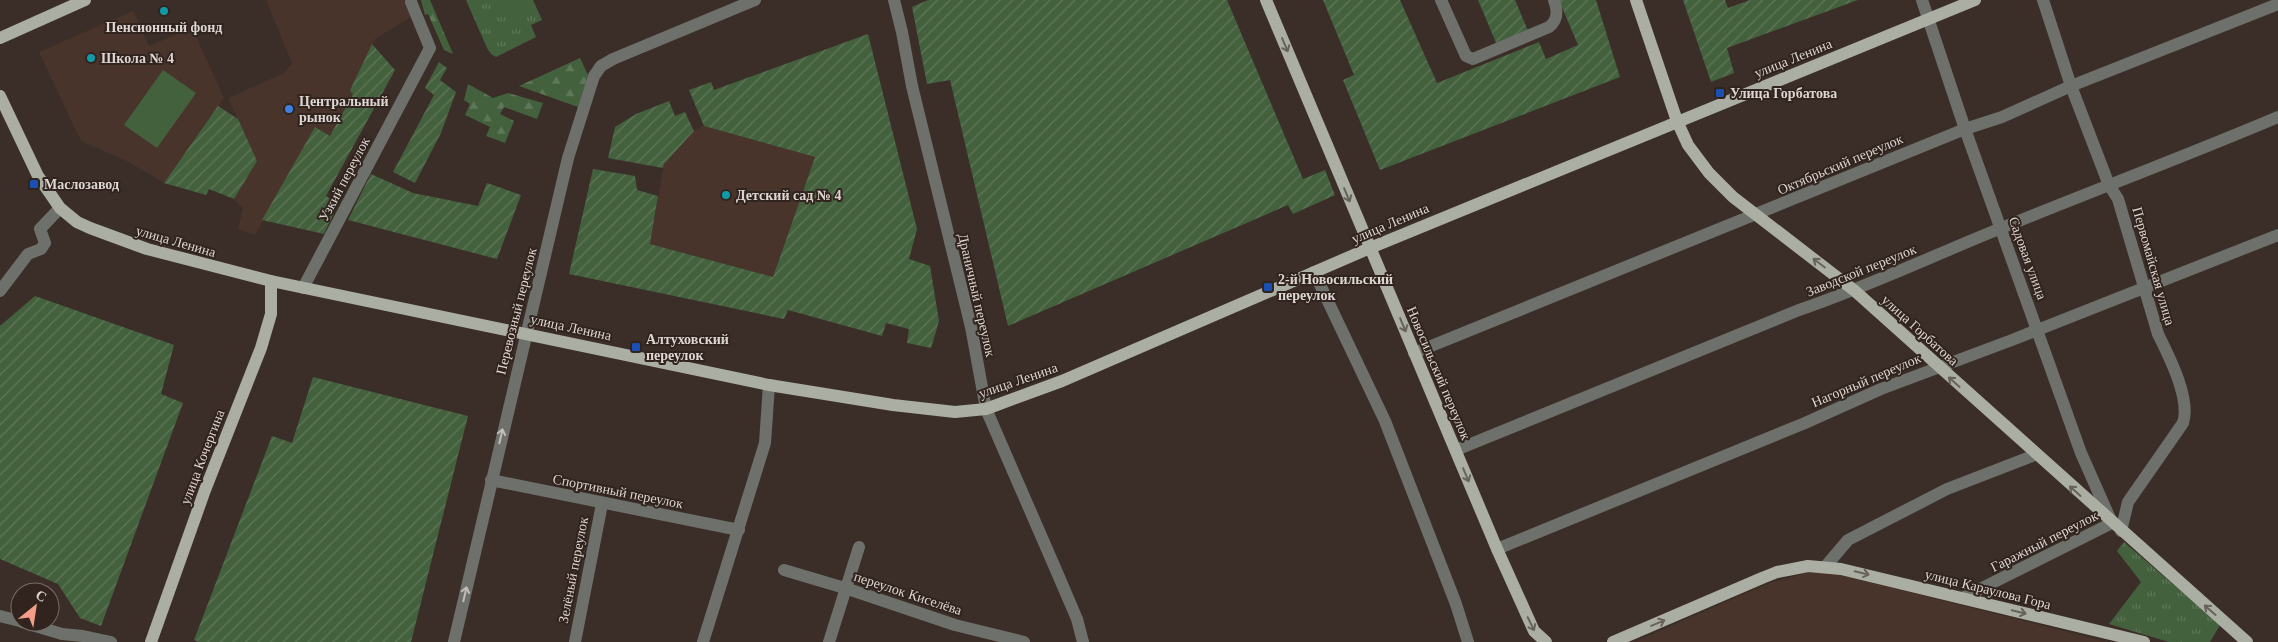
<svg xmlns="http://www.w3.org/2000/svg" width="2278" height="642" font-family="'Times New Roman',serif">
<defs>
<pattern id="grass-tufts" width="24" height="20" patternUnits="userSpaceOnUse" patternTransform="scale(1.25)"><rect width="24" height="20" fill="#44613e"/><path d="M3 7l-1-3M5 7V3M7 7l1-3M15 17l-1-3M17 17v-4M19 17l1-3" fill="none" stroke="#5f7759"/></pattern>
<pattern id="forest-firs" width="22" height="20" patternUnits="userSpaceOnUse" patternTransform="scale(1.25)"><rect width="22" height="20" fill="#44613e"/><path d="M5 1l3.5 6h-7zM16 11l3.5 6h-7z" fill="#5f7759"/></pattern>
<pattern id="garden-furrows" width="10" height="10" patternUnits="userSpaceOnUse" patternTransform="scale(1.25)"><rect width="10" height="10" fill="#44613e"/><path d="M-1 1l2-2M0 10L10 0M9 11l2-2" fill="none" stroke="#5f7759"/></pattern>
</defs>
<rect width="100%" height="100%" fill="#3b2e28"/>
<g fill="#48342b">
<path d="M266 0H419L408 8 411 17 375 39 352 86 353 93 330 137 315 128 255 235 238 229 243 208 234 199 257 161 228 98 284 73 292 63Z"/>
<path d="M133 11 149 46 192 28 224 98 164 183 129 162 81 141 39 52Z"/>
<path d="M704 126 815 157 773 277 650 244 664 164 694 131Z"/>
<path d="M1807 573H1833L2107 642H1634L1770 583Z"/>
</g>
<g fill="url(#grass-tufts)">
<path d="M466 0H533L542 20 531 25 536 37 496 57 491 54 487 48Z"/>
<path d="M2124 542 2220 625 2210 642H2169L2109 624 2141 582 2117 551Z"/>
</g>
<g fill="url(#forest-firs)">
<path d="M421 0H430L453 54 444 50 428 14 425 15Z"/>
<path d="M580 58 588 75 578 107 519 86Z"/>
<path d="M468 84 493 98 508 93 543 103 537 119 504 107 500 114 514 121 505 143 486 136 490 127 465 115 470 104 464 100Z"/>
</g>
<g fill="#44613e">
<path d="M490 0H519L521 6 519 10 499 18Z"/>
<path d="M163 70 196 93 157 148 124 125Z"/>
</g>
<g fill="url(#garden-furrows)">
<path d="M928 0H1227L1303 179 1325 170 1335 195 1293 214 1288 205 1008 326 950 80 927 84 912 7Z"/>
<path d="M1323 0H1400L1437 83 1539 42 1546 59 1578 45 1559 0H1596L1620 77 1380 170 1343 80 1354 75Z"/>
<path d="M1478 0H1515L1529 33 1497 45Z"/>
<path d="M1683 0H1725L1728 8 1750 0H1858L1727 48 1734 73 1711 82Z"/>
<path d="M868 34 917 229 909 259 930 266 939 321 931 348 907 343 909 329 886 323 882 336 788 310 784 319 569 274 593 169 635 176 637 190 658 196 650 244 773 277 815 157 704 126 689 90 711 82 714 90Z"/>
<path d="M372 44 395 70 326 196 338 204 324 234 262 220 315 127 330 136 353 94 350 91 352 86Z"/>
<path d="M439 62 447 68 440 80 456 92 441 133 415 183 393 172 434 95 425 88Z"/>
<path d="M669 101 675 116 685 112 694 131 664 164 663 168 608 158 615 127 636 114Z"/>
<path d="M218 106 238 119 257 161 234 199 209 189 206 195 164 183Z"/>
<path d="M371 174 413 193 478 206 487 183 521 195 497 259 348 220Z"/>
<path d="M35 296 174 345 161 394 183 403 101 626 80 618 58 584 0 559V326Z"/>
<path d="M313 377 468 416 411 642H199L194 640 272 436 292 443Z"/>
</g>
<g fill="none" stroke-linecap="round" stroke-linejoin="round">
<g stroke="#6e716b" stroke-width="12">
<path d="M894 0 902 32 912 86 971 327 986 409 1056 570 1077 619 1083 642"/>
<path d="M1441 0 1466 56 1473 59 1549 27C1558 20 1558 11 1554 0"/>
<path d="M1922 0 1965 129 2081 453 2112 523 1962 598"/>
<path d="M2043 0 2071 86 2109 185 2118 199 2158 334C2169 356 2191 399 2183 423L2128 502 2121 531"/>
<path d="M1314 272 1385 421 1456 604 1468 642"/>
<path d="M303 288 430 48 411 2"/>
<path d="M0 291 28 254 41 249 45 243 40 229 60 208"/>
<path d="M1414 353 1965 129 2002 117 2071 86 2278 4"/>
<path d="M1456 450 1799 310C1867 287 1932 256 1999 229 2092 191 2186 156 2278 117"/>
<path d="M491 480 739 530"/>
<path d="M1497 549 1805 423 1881 389 2012 340 2278 235"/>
<path d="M1825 567 1848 540 1947 489 2035 455"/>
<path d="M784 570 848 589 955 625 1024 642"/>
<path d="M0 616 20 621"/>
<path d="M22 622 62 634 83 636 111 642"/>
<path d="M454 642 568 158 594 76 601 66 613 59 755 0"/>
<path d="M575 642 602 504"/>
<path d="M703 642 765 443 769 385"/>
<path d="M829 642 859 547"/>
</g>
<g stroke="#abafa3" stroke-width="12">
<path d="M1266 0 1497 549 1534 631 1546 642"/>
<path d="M1636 0 1677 121 1688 145 1709 173 1733 197 1855 291 2247 642"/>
<path d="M0 38 85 0"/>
<path d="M0 96 38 176 60 208 77 222 90 228 147 249 271 281 769 385 893 405 955 412 986 409 1062 381 1370 248 1975 0"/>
<path d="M151 642 205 490 261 348 271 314V281"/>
<path d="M1613 642 1762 578 1777 572 1808 566 1841 569 2144 642"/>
</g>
</g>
<defs><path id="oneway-shaft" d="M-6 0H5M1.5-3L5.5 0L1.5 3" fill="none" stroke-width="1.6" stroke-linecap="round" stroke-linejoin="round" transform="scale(1.25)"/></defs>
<g stroke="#68635a">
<use href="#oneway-shaft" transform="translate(1285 45) rotate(67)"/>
<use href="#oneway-shaft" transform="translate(1347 195) rotate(67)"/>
<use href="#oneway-shaft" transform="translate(1819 263) rotate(-143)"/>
<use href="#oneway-shaft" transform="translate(1403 325) rotate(67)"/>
<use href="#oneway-shaft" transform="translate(1954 382) rotate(-138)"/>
<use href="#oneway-shaft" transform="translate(1466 475) rotate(67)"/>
<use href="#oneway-shaft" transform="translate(2075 491) rotate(-138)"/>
<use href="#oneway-shaft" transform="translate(1862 573) rotate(13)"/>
<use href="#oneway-shaft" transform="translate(2210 610) rotate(-139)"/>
<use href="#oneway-shaft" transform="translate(2019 612) rotate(13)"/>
<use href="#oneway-shaft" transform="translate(1658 623) rotate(-23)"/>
<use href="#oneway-shaft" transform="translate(1531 624) rotate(64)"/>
</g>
<g stroke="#c2bdb8">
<use href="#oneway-shaft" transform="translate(501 436) rotate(-77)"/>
<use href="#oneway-shaft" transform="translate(465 594) rotate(-77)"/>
</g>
<g fill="#0f9aa8" stroke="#31241e" stroke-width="2">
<circle cx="164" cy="11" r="5"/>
<circle cx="91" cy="58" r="5"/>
<circle cx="726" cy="195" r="5"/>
</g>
<g fill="#1a4fb4" stroke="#31241e" stroke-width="2">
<rect x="1715" y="88" width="10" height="10" rx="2.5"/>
<rect x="29" y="179" width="10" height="10" rx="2.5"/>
<rect x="1263" y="282" width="10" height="10" rx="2.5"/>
<rect x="631" y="342" width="10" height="10" rx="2.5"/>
</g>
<circle fill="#3f7fe0" stroke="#31241e" stroke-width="2" cx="289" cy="109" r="5"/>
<g text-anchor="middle" stroke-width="4" stroke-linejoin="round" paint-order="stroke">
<g font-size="14" font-weight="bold" fill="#ded6d2" stroke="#31241e" text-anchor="start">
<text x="164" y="32" text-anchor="middle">Пенсионный фонд</text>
<text x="101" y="63">Школа № 4</text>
<text x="1730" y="98">Улица Горбатова</text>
<text x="299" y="106">Центральный<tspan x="299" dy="16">рынок</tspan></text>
<text x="44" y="189">Маслозавод</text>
<text x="736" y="200">Детский сад № 4</text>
<text x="1278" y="284">2-й Новосильский<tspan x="1278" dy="16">переулок</tspan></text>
<text x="646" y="344">Алтуховский<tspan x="646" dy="16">переулок</tspan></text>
</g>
<g font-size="14" fill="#ded6d2" stroke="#31241e">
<text transform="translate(1793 58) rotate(-22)" y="5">улица Ленина</text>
<text transform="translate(1840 164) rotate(-23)" y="5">Октябрьский переулок</text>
<text transform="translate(344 179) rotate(-62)" y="5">Узкий переулок</text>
<text transform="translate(1390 223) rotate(-23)" y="5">улица Ленина</text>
<text transform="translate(176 241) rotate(16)" y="5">улица Ленина</text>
<text transform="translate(2028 258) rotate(70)" y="5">Садовая улица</text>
<text transform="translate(2154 266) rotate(74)" y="5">Первомайская улица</text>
<text transform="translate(1861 270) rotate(-22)" y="5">Заводской переулок</text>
<text transform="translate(977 295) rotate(77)" y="5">Драничный переулок</text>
<text transform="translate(516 311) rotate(-76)" y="5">Перевозный переулок</text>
<text transform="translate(571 327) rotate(12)" y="5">улица Ленина</text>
<text transform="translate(1920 330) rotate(42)" y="5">улица Горбатова</text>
<text transform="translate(1439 373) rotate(67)" y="5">Новосильский переулок</text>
<text transform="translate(1018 380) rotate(-19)" y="5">улица Ленина</text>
<text transform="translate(1866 380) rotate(-23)" y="5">Нагорный переулок</text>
<text transform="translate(202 457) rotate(-69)" y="5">улица Кочергина</text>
<text transform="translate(618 491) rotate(11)" y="5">Спортивный переулок</text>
<text transform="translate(2044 541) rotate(-27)" y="5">Гаражный переулок</text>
<text transform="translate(573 570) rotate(-79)" y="5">Зелёный переулок</text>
<text transform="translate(1988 589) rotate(14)" y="5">улица Караулова Гора</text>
<text transform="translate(908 593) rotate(18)" y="5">переулок Киселёва</text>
</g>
</g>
<g transform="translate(35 607) rotate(30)"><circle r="24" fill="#31241e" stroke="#766b66"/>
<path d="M0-4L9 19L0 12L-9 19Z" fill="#f49e89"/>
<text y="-8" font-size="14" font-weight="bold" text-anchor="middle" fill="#ded6d2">С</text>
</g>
</svg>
